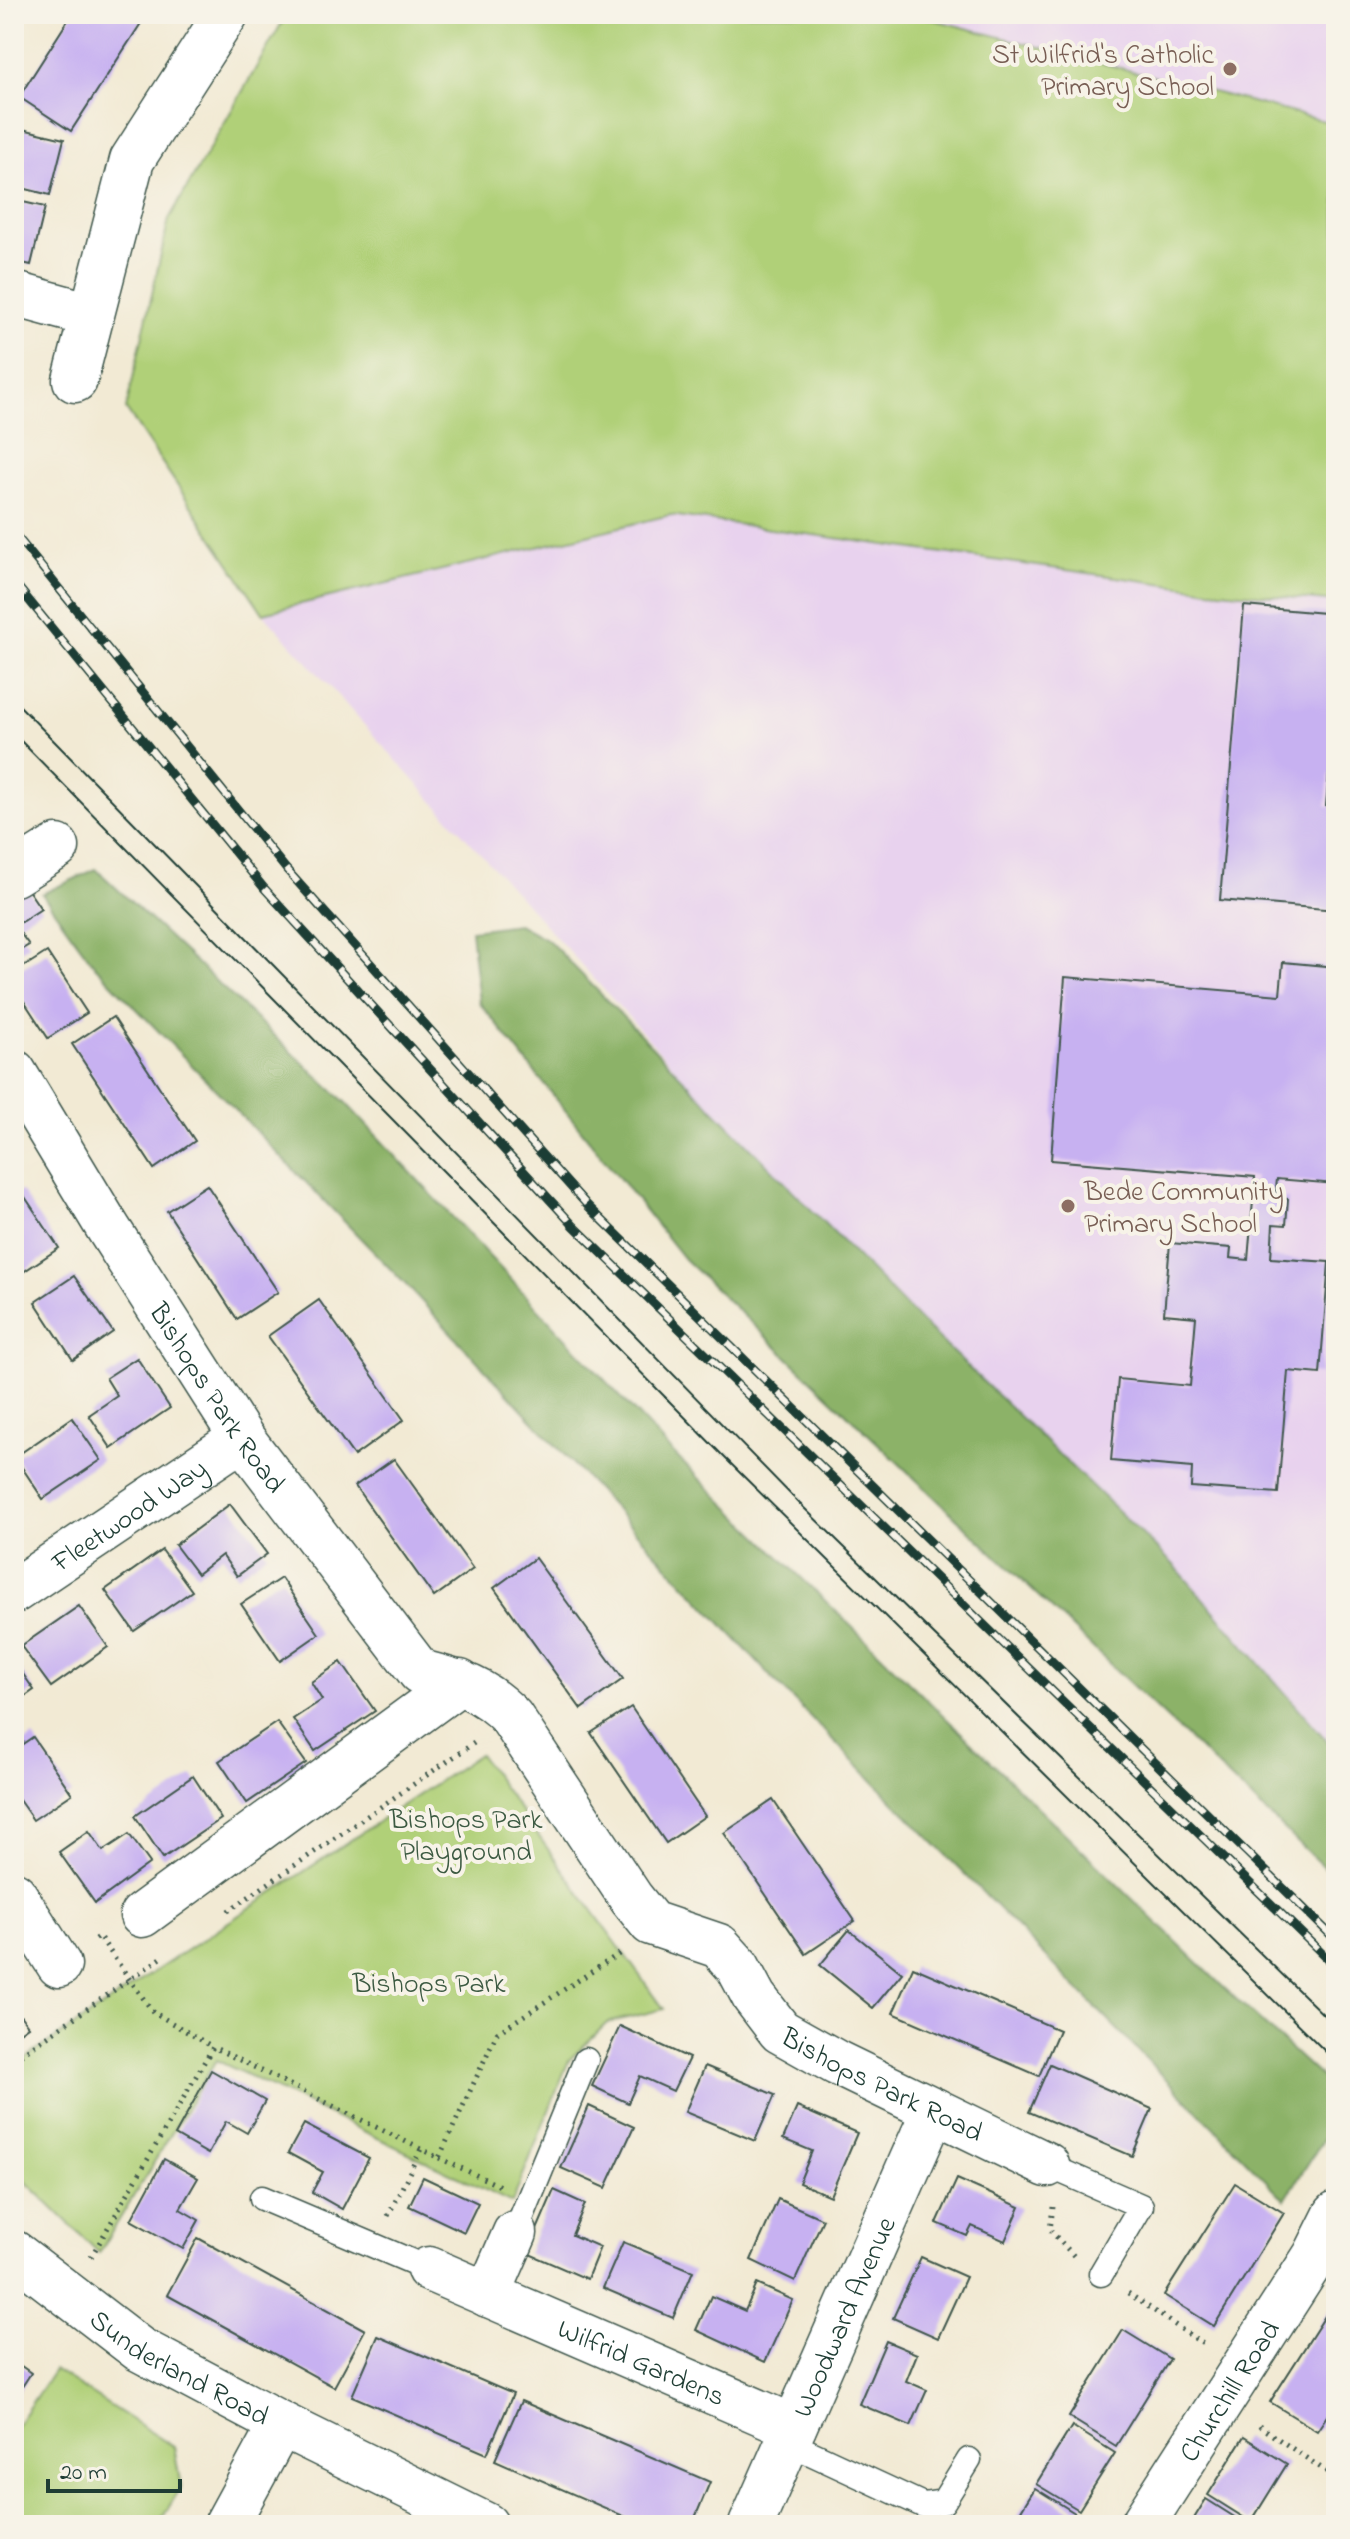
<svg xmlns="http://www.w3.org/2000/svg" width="1350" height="2539" font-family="'Indie Flower',sans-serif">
<rect width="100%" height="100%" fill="#f7f3e8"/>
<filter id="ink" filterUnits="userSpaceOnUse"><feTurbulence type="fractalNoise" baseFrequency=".0125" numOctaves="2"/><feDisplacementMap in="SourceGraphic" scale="16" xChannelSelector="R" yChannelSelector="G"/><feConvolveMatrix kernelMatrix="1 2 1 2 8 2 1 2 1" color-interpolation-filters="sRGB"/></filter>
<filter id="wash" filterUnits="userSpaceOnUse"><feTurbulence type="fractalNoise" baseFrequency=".006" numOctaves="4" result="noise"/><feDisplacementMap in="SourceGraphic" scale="32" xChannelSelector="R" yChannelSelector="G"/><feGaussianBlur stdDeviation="1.8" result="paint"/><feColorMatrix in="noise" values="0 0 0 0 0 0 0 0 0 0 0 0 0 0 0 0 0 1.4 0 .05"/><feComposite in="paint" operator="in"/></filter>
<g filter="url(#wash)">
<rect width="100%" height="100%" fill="#f2ead4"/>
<g fill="#e8d2ee">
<path d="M912 14H1336V124Z"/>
<path d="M670 515 1210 590 1336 602V1799L263 613Z"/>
</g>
<g fill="#b0d078" stroke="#688656" stroke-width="2">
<path d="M287 14H912L1336 124V602L1210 590 670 515 263 613 126 409 169 219Z"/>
<path d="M479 1754 664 2009 607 2023 569 2060 512 2203 216 2060 99 2253 14 2170V2066Z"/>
<path d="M54 2370 174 2447 181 2487 158 2525H60L14 2514V2429Z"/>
</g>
<g fill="#8cb268" stroke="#56784e" stroke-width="2">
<path d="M96 869 345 1102 674 1454 1221 1985 1336 2091V2119L1285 2200 774 1680 413 1292 95 966 42 894Z"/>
<path d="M518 924 548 940 920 1321 1173 1564 1336 1751V1879L684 1259 479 1002 471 930Z"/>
</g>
<g id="blocks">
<g fill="#c7b1f1">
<path d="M72 14H147L71 131 19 97Z"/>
<path d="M14 127 64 139 50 195 14 186Z"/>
<path d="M14 200 45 207 31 265 14 261Z"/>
<path d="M1244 606 1336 614 1333 715H1336V773L1329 772 1326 806 1336 807V910L1220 900Z"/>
<path d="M22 881 41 909 15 926 29 945 14 954V886Z"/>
<path d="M47 952 87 1013 48 1038 14 986V973Z"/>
<path d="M1283 962 1336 967V1184L1277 1179 1275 1198 1288 1199 1286 1225 1273 1224 1271 1258 1329 1262 1320 1374 1288 1371 1278 1493 1191 1487 1192 1468 1111 1461 1118 1379 1190 1386 1196 1317 1164 1314 1170 1243 1231 1248 1230 1258 1248 1260 1255 1177 1051 1160 1065 977 1280 995Z"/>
<path d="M113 1017 195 1141 154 1169 72 1044Z"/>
<path d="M207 1185 278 1292 237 1319 167 1211Z"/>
<path d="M21 1191 59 1248 20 1274 14 1265V1195Z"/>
<path d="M74 1276 113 1332 73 1360 35 1302Z"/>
<path d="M319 1300 404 1420 354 1456 268 1336Z"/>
<path d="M137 1358 170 1408 111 1448 89 1415 117 1396 106 1378Z"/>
<path d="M72 1418 101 1460 43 1499 15 1457Z"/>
<path d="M394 1459 473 1569 434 1597 355 1486Z"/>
<path d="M230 1504 267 1554 237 1576 222 1555 197 1574 175 1545Z"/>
<path d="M162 1550 192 1591 134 1631 105 1590Z"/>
<path d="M535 1558 623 1679 581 1709 494 1588Z"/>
<path d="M281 1578 319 1634 280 1661 241 1604Z"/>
<path d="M79 1606 108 1647 51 1687 21 1646Z"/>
<path d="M14 1661 34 1690 14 1704Z"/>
<path d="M341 1662 375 1711 315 1751 293 1719 322 1700 311 1682Z"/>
<path d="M631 1707 705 1816 666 1843 591 1733Z"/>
<path d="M277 1722 306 1763 247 1803 219 1761Z"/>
<path d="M33 1737 72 1794 33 1820 14 1793V1750Z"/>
<path d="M193 1776 221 1819 163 1858 135 1816Z"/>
<path d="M773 1800 855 1921 806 1954 724 1833Z"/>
<path d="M89 1831 103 1851 129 1834 150 1863 95 1903 59 1852Z"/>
<path d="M849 1930 902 1973 873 2008 820 1965Z"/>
<path d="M913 1967 1059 2030 1039 2076 893 2013Z"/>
<path d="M14 2007 28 2026 14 2036Z"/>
<path d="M620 2026 689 2058 673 2091 640 2076 628 2103 592 2086Z"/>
<path d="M1050 2064 1152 2109 1132 2156 1029 2112Z"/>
<path d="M705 2066 775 2095 755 2141 685 2112Z"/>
<path d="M211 2070 265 2101 247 2133 226 2121 208 2154 175 2135Z"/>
<path d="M589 2106 634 2127 606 2188 561 2168Z"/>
<path d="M797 2107 857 2133 830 2196 799 2183 812 2151 783 2139Z"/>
<path d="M304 2124 369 2158 342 2209 312 2192 323 2172 288 2153Z"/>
<path d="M164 2159 198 2178 180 2209 199 2220 183 2249 131 2220Z"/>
<path d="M423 2177 478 2203 464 2232 409 2206Z"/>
<path d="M957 2179 1020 2207 1005 2241 972 2226 967 2236 937 2223Z"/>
<path d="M1235 2183 1284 2213 1214 2326 1164 2295Z"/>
<path d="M554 2190 585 2204 572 2235 600 2247 587 2279 527 2253Z"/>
<path d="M778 2199 823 2219 795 2281 751 2260Z"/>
<path d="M198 2238 365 2330 334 2387 167 2295Z"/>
<path d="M623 2242 693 2271 673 2318 603 2288Z"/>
<path d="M921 2257 966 2277 938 2338 893 2318Z"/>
<path d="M757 2284 793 2300 765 2362 696 2330 711 2296 745 2311Z"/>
<path d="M1336 2299V2402L1317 2431 1270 2402Z"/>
<path d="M1123 2330 1170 2359 1116 2446 1069 2417Z"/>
<path d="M378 2336 513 2394 487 2454 352 2396Z"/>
<path d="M886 2341 917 2354 906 2381 927 2390 911 2426 859 2404Z"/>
<path d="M14 2361 31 2373 14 2399Z"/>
<path d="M521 2401 710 2482 692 2525H644L495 2460Z"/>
<path d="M1072 2426 1115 2453 1079 2510 1036 2484Z"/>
<path d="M1244 2437 1287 2464 1251 2522 1208 2495Z"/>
<path d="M1035 2488 1078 2515 1071 2525H1012Z"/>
<path d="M1206 2499 1247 2525H1190Z"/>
</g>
</g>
</g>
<g filter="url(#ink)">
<use href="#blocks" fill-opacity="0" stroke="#3f574c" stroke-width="2"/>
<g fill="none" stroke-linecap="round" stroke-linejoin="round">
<g stroke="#3f574c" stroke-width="27">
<g id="lane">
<path d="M1047 2165 1141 2206 1101 2274"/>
<path d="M262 2198 429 2269"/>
<path d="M515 2233 586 2060"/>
<path d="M787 2442 923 2505 943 2502 969 2460"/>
</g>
</g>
<g stroke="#3f574c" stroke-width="47">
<g id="street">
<path d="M14 294 91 315"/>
<path d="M75 380 132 160 226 14"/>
<path d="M14 874 57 847"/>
<path id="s1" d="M14 1072 108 1228 242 1438 420 1672C459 1682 482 1687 511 1717L631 1898 651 1923 719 1946 738 1967 754 1997 780 2031 837 2063 1047 2165"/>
<path id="s2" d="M14 1591 242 1438"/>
<path d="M14 1894 59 1965"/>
<path d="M142 1915 460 1682"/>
<path id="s3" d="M429 2269 794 2427"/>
<path d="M488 2295 515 2233"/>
<path d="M226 2525 281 2424"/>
<path id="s4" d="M751 2525 934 2110"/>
<path id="s5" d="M1142 2525 1315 2256 1336 2214"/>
</g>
</g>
<g stroke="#3f574c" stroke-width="47">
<g id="secondary">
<path id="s6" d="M14 2253 139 2349 281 2424 486 2525"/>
</g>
</g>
<g stroke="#3f574c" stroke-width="5" stroke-dasharray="2 6" stroke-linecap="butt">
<path d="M228 1911 474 1743"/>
<path d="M95 1939 99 1936 153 2012 213 2047"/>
<path d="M14 2059 161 1958"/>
<path d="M439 2158 500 2186"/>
<path d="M1053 2207 1050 2230 1074 2256"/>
<path d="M388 2216 421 2149"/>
<path d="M91 2257 213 2047 439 2158 497 2033 622 1952"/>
<path d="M1128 2293 1206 2346"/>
<path d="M1259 2426 1336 2478"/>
</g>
<use href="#lane" stroke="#fff" stroke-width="24"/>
<use href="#street" stroke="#fff" stroke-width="44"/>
<use href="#secondary" stroke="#fff" stroke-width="44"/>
<g stroke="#1f3d34" stroke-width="2">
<path d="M14 700 800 1504 1336 2027"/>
<path d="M14 734 725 1458 1336 2062"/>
</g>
<g stroke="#1f3d34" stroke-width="9">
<g id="rail">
<path d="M14 533 286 869 588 1206 1336 1940"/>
<path d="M14 582 264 888 574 1226 1336 1967"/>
</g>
</g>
<use href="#rail" stroke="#f7f3e8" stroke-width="6" stroke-dasharray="18" stroke-linecap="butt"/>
</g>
</g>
<g fill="#8d6e63" stroke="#f7f3e8" stroke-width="3">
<circle cx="1230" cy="69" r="8"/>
<circle cx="1068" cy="1206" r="8"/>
</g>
<g text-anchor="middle" stroke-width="8" stroke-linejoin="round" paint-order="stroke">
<g font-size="28" fill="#785e54" stroke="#f7f3e8" text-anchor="end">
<text x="1214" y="63">St Wilfrid's Catholic<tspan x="1214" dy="32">Primary School</tspan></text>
<text x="1084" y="1200" text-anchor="start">Bede Community<tspan x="1084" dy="32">Primary School</tspan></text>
</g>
<g font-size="28" fill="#1f3d34" stroke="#f7f3e8">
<text dy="10" stroke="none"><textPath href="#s1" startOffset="384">Bishops Park Road</textPath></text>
<text dy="10" stroke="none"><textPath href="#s2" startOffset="138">Fleetwood Way</textPath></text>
<text dy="10" stroke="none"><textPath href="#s1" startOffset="1370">Bishops Park Road</textPath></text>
<text dy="10" stroke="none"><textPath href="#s4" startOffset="228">Woodward Avenue</textPath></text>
<text dy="10" stroke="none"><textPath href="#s3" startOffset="232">Wilfrid Gardens</textPath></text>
<text dy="10" stroke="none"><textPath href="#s6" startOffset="202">Sunderland Road</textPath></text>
<text dy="10" stroke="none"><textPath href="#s5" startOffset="160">Churchill Road</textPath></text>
</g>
<g font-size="28" fill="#3c5a42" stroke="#f7f3e8">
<text x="466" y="1828">Bishops Park<tspan x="466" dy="32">Playground</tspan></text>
<text x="429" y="1992">Bishops Park</text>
</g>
</g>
<rect width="1350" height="2539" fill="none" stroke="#f7f3e8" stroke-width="48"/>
<path d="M48 2479v12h132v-12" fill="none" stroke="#1f3d34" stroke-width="4"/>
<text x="60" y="2479" font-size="24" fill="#1f3d34" stroke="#f7f3e8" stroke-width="6" paint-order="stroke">20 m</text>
</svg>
